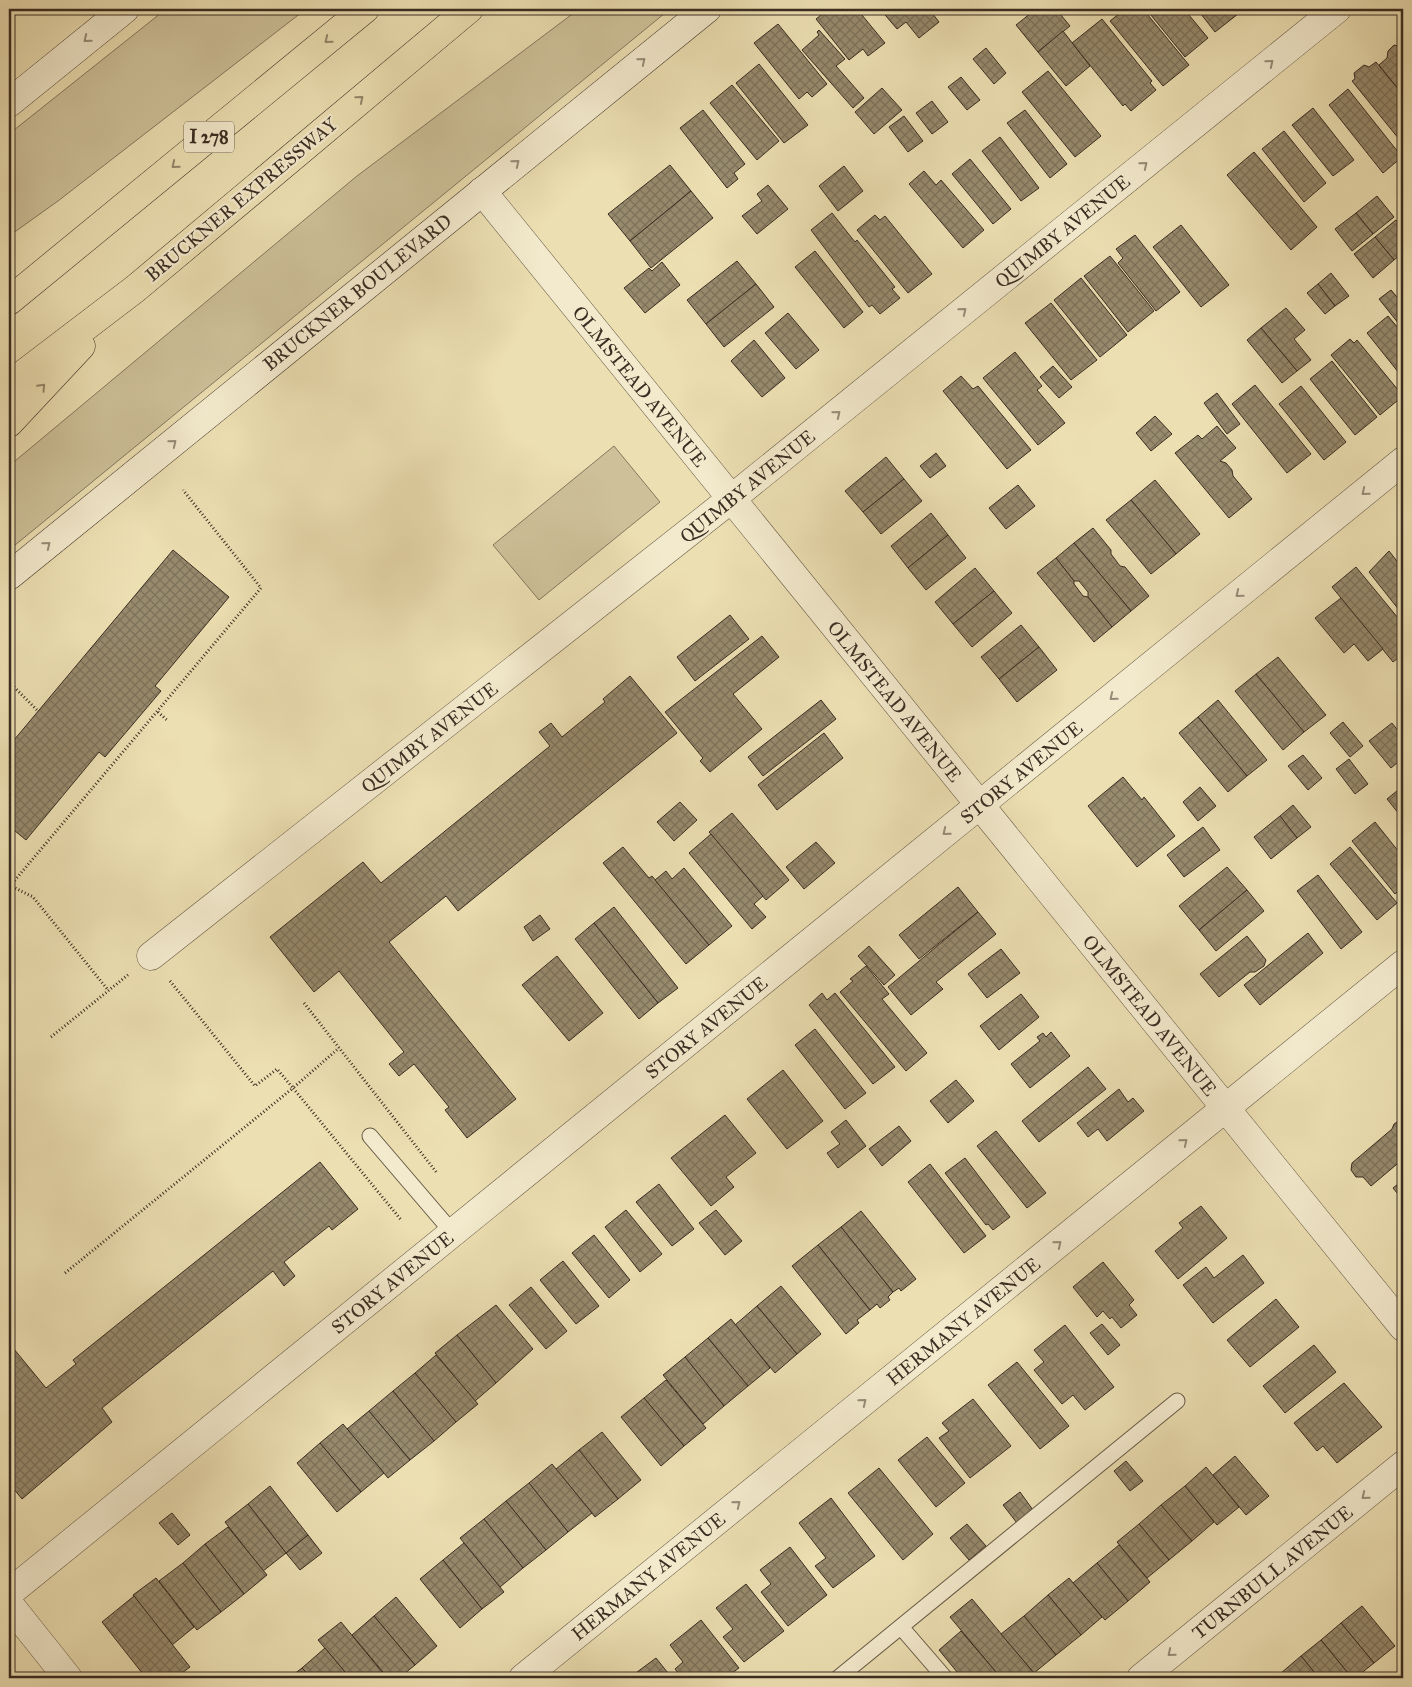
<svg xmlns="http://www.w3.org/2000/svg" width="1412" height="1687" font-family="'IM FELL Great Primer',serif">
<defs>
<pattern id="building-cross-hatch" width="8" height="8" patternUnits="userSpaceOnUse" patternTransform="scale(1.25)"><rect width="8" height="8" fill="#978a6d"/><path d="M0 0l8 8M0 8l8-8" fill="none" stroke="#7c7159"/></pattern>
</defs>
<rect width="100%" height="100%" fill="#ecdfb2"/>
<filter id="stains"><feTurbulence type="fractalNoise" baseFrequency=".004" numOctaves="4"/><feColorMatrix values="0 0 0 0 .2 0 0 0 0 .09 0 0 0 0 .02 0 0 0 .5 -.17"/></filter>
<radialGradient id="worn" r=".72"><stop offset=".6" stop-color="#630" stop-opacity="0"/><stop offset="1" stop-color="#630" stop-opacity=".3"/></radialGradient>
<g fill="#cec19a" stroke="#84775e">
<path d="M166 9H306L58 201 9 236V134Z"/>
<path d="M579 9H670L9 550V466L357 176Z"/>
<path d="M614 446 660 502 539 600 493 545Z"/>
</g>
<g fill="url(#building-cross-hatch)" stroke="#3a2d22">
<path d="M821 9H857L885 43 868 56 863 49 849 60 816 19 821 15 818 11Z"/>
<path d="M880 9H929L939 22 919 38 906 22 897 29Z"/>
<path d="M1036 9H1056L1070 26 1038 52 1016 25Z"/>
<path d="M1125 9H1143L1189 65 1163 86 1110 21Z"/>
<path d="M1146 9H1184L1208 38 1185 57Z"/>
<path d="M1197 9H1234L1238 14 1215 32Z"/>
<path d="M1102 19 1152 81 1150 83 1156 90 1131 111 1125 104 1123 106 1072 43Z"/>
<path d="M778 24 827 84 812 97 807 92 799 99 754 43Z"/>
<path d="M819 30 845 59 836 66 864 98 853 108 802 50 819 35 817 32Z"/>
<path d="M1063 31 1090 66 1066 86 1038 52Z"/>
<path d="M1394 45 1403 47V95L1379 65 1387 58 1388 51Z"/>
<path d="M986 48 1006 73 994 84 973 59Z"/>
<path d="M1376 62 1403 95V144L1352 81 1355 79 1354 73 1364 65 1369 67Z"/>
<path d="M759 64 808 125 784 143 736 83Z"/>
<path d="M1048 71 1101 136 1075 157 1022 92Z"/>
<path d="M961 77 980 100 967 110 948 87Z"/>
<path d="M732 85 779 141 757 160 710 103Z"/>
<path d="M882 88 902 110 874 134 855 112Z"/>
<path d="M1348 89 1402 157 1383 173 1329 105Z"/>
<path d="M932 101 948 122 932 134 916 113Z"/>
<path d="M1313 108 1354 160 1333 176 1292 125Z"/>
<path d="M703 110 745 164 734 173 738 179 727 188 680 128Z"/>
<path d="M1025 110 1067 164 1050 178 1007 123Z"/>
<path d="M904 116 923 141 908 152 889 127Z"/>
<path d="M1284 131 1326 183 1304 202 1262 149Z"/>
<path d="M1000 137 1039 188 1021 201 982 151Z"/>
<path d="M1254 152 1317 227 1291 250 1227 175Z"/>
<path d="M970 159 1011 209 993 224 952 174Z"/>
<path d="M670 165 691 191 630 241 608 214Z"/>
<path d="M844 166 863 191 838 211 819 186Z"/>
<path d="M924 171 936 185 941 180 984 230 963 248 909 184Z"/>
<path d="M768 185 788 209 757 234 742 216 762 201 757 194Z"/>
<path d="M691 191 713 218 651 268 630 241Z"/>
<path d="M1377 196 1394 217 1373 234 1356 213Z"/>
<path d="M832 213 855 242 857 240 895 287 892 289 900 298 880 314 872 305 869 307 811 230Z"/>
<path d="M1356 213 1373 234 1352 251 1335 229Z"/>
<path d="M875 215 880 220 885 216 932 274 908 293 857 230Z"/>
<path d="M1396 220 1403 228V252L1394 260 1375 237Z"/>
<path d="M1181 225 1229 285 1201 307 1153 247Z"/>
<path d="M1135 235 1180 292 1156 311 1118 263 1123 258 1116 249Z"/>
<path d="M1375 237 1394 260 1373 278 1354 254Z"/>
<path d="M815 251 863 312 844 328 795 267Z"/>
<path d="M1110 256 1154 311 1128 332 1084 276Z"/>
<path d="M737 261 756 284 706 324 687 300Z"/>
<path d="M662 262 680 285 645 313 624 288 649 268 652 271Z"/>
<path d="M1331 273 1349 296 1335 306 1318 284Z"/>
<path d="M1081 278 1127 335 1100 357 1054 300Z"/>
<path d="M756 284 774 307 724 347 706 324Z"/>
<path d="M1318 284 1335 306 1325 314 1307 293Z"/>
<path d="M1391 290 1397 297 1403 293V329L1379 299Z"/>
<path d="M1051 303 1097 360 1071 380 1025 323Z"/>
<path d="M1286 308 1305 330 1294 339 1311 360 1297 371 1261 328Z"/>
<path d="M788 313 819 350 796 369 765 333Z"/>
<path d="M1388 316 1403 334V378L1367 333Z"/>
<path d="M1261 328 1297 371 1282 383 1247 340Z"/>
<path d="M1350 339 1354 343 1357 340 1403 396 1380 415 1331 355Z"/>
<path d="M754 340 785 378 762 397 731 361Z"/>
<path d="M1015 352 1042 386 1037 390 1065 423 1038 445 983 378Z"/>
<path d="M1332 361 1377 417 1355 435 1310 379Z"/>
<path d="M1053 366 1072 387 1059 398 1040 377Z"/>
<path d="M961 376 973 389 978 386 1031 450 1007 469 943 391Z"/>
<path d="M1255 385 1311 454 1287 473 1232 404Z"/>
<path d="M1301 386 1346 442 1324 460 1279 404Z"/>
<path d="M1217 393 1240 424 1227 434 1204 403Z"/>
<path d="M1155 416 1172 434 1151 451 1136 433Z"/>
<path d="M1217 426 1236 448 1220 461 1226 463 1232 470 1233 476 1252 499 1229 518 1175 453 1198 435 1202 439Z"/>
<path d="M936 453 946 466 930 478 920 466Z"/>
<path d="M886 457 904 479 863 512 845 491Z"/>
<path d="M904 479 922 501 881 534 863 512Z"/>
<path d="M1155 480 1200 534 1176 554 1131 500Z"/>
<path d="M1018 485 1035 506 1006 529 989 508Z"/>
<path d="M1131 500 1176 554 1151 574 1106 520Z"/>
<path d="M931 513 948 535 908 568 891 546Z"/>
<path d="M1093 528 1111 550V554L1120 566 1125 567 1149 596 1131 611 1074 543Z"/>
<path d="M948 535 966 558 926 590 908 568Z"/>
<path d="M1074 543 1131 611 1112 627 1088 597V592L1079 581H1074L1056 558Z"/>
<path d="M173 550 229 597 155 686 161 691 105 757 99 752 26 840 9 826V746Z"/>
<path d="M1389 551 1403 569V615L1369 572Z"/>
<path d="M1056 558 1074 581V584L1083 596 1088 597 1112 627 1094 642 1037 573Z"/>
<path d="M1356 567 1403 624V654L1393 662 1332 587Z"/>
<path d="M975 568 994 591 953 624 935 602Z"/>
<path d="M994 591 1012 613 972 647 953 624Z"/>
<path d="M1341 598 1383 649 1368 661 1354 644 1344 653 1315 618Z"/>
<path d="M730 615 749 639 695 681 677 657Z"/>
<path d="M1021 625 1039 647 999 679 981 657Z"/>
<path d="M762 636 779 657 733 694 762 729 710 772 700 761 703 758 665 712Z"/>
<path d="M1039 647 1057 670 1017 702 999 679Z"/>
<path d="M1278 657 1326 715 1304 732 1256 674Z"/>
<path d="M1256 674 1304 732 1283 750 1235 691Z"/>
<path d="M630 676 677 733 458 911 446 896 389 942 516 1099 467 1138 445 1110 449 1107 414 1064 399 1076 389 1064 404 1052 339 971 314 992 270 937 363 862 381 883 550 746 539 732 551 723 562 737 605 702 603 699Z"/>
<path d="M821 700 836 719 763 776 748 757Z"/>
<path d="M1218 700 1267 760 1247 776 1198 717Z"/>
<path d="M1198 717 1247 776 1228 792 1179 733Z"/>
<path d="M1343 722 1363 746 1350 757 1330 733Z"/>
<path d="M1392 723 1403 737V758L1391 768 1369 741Z"/>
<path d="M824 733 843 758 777 810 758 785Z"/>
<path d="M1303 755 1322 778 1308 790 1288 766Z"/>
<path d="M1349 759 1368 784 1355 794 1336 769Z"/>
<path d="M1123 777 1142 800 1144 797 1175 836 1137 867 1088 806Z"/>
<path d="M1403 786V819L1387 799Z"/>
<path d="M1200 787 1216 806 1198 821 1183 802Z"/>
<path d="M680 802 697 820 674 841 657 822Z"/>
<path d="M1293 805 1311 827 1297 838 1280 816Z"/>
<path d="M732 813 789 880 766 900 709 832Z"/>
<path d="M1280 816 1297 838 1271 859 1254 837Z"/>
<path d="M1375 822 1403 857V887L1395 894 1352 841Z"/>
<path d="M1203 827 1220 850 1184 877 1167 855Z"/>
<path d="M711 834 763 896 754 904 766 917 752 929 689 853Z"/>
<path d="M816 842 835 863 804 889 786 867Z"/>
<path d="M623 847 649 878 652 876 709 945 686 964 603 863Z"/>
<path d="M1350 847 1397 903 1377 920 1330 864Z"/>
<path d="M1227 867 1247 890 1199 930 1179 906Z"/>
<path d="M684 868 732 926 709 945 655 880 666 871 672 879Z"/>
<path d="M1318 875 1362 932 1341 949 1297 891Z"/>
<path d="M958 887 978 912 919 959 899 935Z"/>
<path d="M1247 890 1264 911 1216 951 1199 930Z"/>
<path d="M614 907 678 988 658 1003 594 923Z"/>
<path d="M978 912 996 934 936 982 943 989 911 1015 888 987Z"/>
<path d="M540 915 550 929 533 941 524 927Z"/>
<path d="M594 923 658 1003 639 1019 575 939Z"/>
<path d="M1308 933 1323 953 1260 1005 1244 985Z"/>
<path d="M1247 936 1266 960 1264 966 1255 972H1250L1219 997 1200 974Z"/>
<path d="M869 946 895 975 884 985 858 956Z"/>
<path d="M1001 949 1020 973 987 998 968 974Z"/>
<path d="M557 956 603 1013 569 1041 522 985Z"/>
<path d="M866 966 889 994 882 999 927 1053 906 1071 840 992 853 981 850 979Z"/>
<path d="M822 993 827 1000 835 993 895 1067 873 1084 809 1005Z"/>
<path d="M1021 994 1039 1017 999 1050 980 1026Z"/>
<path d="M815 1029 866 1093 845 1109 795 1045Z"/>
<path d="M1051 1032 1070 1056 1030 1088 1011 1064 1040 1041 1037 1037 1043 1033 1046 1037Z"/>
<path d="M1088 1067 1106 1089 1039 1142 1022 1121Z"/>
<path d="M783 1070 823 1121 787 1149 747 1099Z"/>
<path d="M956 1080 974 1101 948 1123 930 1101Z"/>
<path d="M1119 1089 1128 1102 1133 1098 1144 1111 1107 1141 1098 1129 1088 1137 1077 1123Z"/>
<path d="M725 1115 756 1153 726 1177 734 1187 711 1206 671 1158Z"/>
<path d="M1403 1118V1159L1371 1186 1363 1177H1356L1351 1170 1352 1163 1392 1129 1394 1124Z"/>
<path d="M846 1120 866 1146 838 1168 827 1153 840 1144 831 1132Z"/>
<path d="M899 1126 911 1141 882 1166 869 1149Z"/>
<path d="M996 1131 1046 1193 1027 1208 977 1146Z"/>
<path d="M965 1158 1010 1217 993 1230 988 1224 986 1225 945 1173Z"/>
<path d="M320 1162 358 1209 332 1230 329 1226 284 1262 295 1276 284 1286 273 1271 102 1408 112 1422 22 1499 9 1483V1343L46 1388 76 1364 73 1360Z"/>
<path d="M930 1164 986 1236 964 1253 908 1182Z"/>
<path d="M1403 1180V1200L1393 1188Z"/>
<path d="M659 1184 694 1229 672 1246 636 1202Z"/>
<path d="M1201 1206 1227 1238 1178 1279 1155 1251 1183 1228 1179 1223Z"/>
<path d="M626 1210 662 1254 640 1272 605 1227Z"/>
<path d="M716 1210 742 1241 725 1255 699 1223Z"/>
<path d="M861 1211 916 1279 901 1291 899 1288 893 1292 841 1227Z"/>
<path d="M841 1227 893 1292 888 1297 890 1300 880 1308 877 1304 870 1310 818 1245Z"/>
<path d="M594 1235 630 1280 609 1298 572 1253Z"/>
<path d="M818 1245 870 1310 857 1320 859 1323 846 1334 792 1266Z"/>
<path d="M1243 1255 1264 1283 1213 1323 1183 1285 1206 1267 1214 1278Z"/>
<path d="M563 1261 599 1306 576 1324 540 1280Z"/>
<path d="M1103 1262 1134 1300 1129 1305 1137 1315 1121 1328 1112 1317 1110 1319 1103 1311 1097 1317 1073 1287Z"/>
<path d="M781 1286 821 1334 797 1354 757 1306Z"/>
<path d="M531 1287 567 1331 546 1349 509 1305Z"/>
<path d="M1276 1299 1299 1327 1250 1367 1227 1340Z"/>
<path d="M496 1305 533 1349 496 1383 457 1335Z"/>
<path d="M757 1306 797 1354 775 1373 735 1325Z"/>
<path d="M731 1319 770 1368 748 1386 708 1338Z"/>
<path d="M1102 1324 1120 1345 1108 1355 1090 1333Z"/>
<path d="M1065 1325 1114 1387 1085 1410 1073 1395 1062 1404 1034 1370 1044 1362 1034 1350Z"/>
<path d="M457 1335 496 1383 475 1401 435 1353Z"/>
<path d="M708 1338 748 1386 724 1406 685 1357Z"/>
<path d="M1314 1345 1336 1372 1285 1413 1263 1386Z"/>
<path d="M436 1355 478 1404 456 1422 415 1373Z"/>
<path d="M685 1357 724 1406 703 1424 663 1375Z"/>
<path d="M1017 1362 1069 1426 1040 1449 988 1385Z"/>
<path d="M415 1373 456 1422 434 1441 393 1391Z"/>
<path d="M666 1380 706 1428 684 1446 644 1398Z"/>
<path d="M1344 1383 1382 1427 1337 1463 1323 1446 1317 1451 1294 1423Z"/>
<path d="M393 1391 434 1441 410 1460 369 1411Z"/>
<path d="M644 1398 684 1446 661 1466 621 1417Z"/>
<path d="M973 1399 1011 1446 970 1478 939 1438 949 1431 942 1423Z"/>
<path d="M369 1411 410 1460 388 1478 347 1429Z"/>
<path d="M343 1424 384 1473 361 1492 320 1443Z"/>
<path d="M602 1432 641 1480 618 1499 579 1450Z"/>
<path d="M927 1437 965 1483 936 1507 898 1460Z"/>
<path d="M320 1443 361 1492 337 1512 297 1463Z"/>
<path d="M579 1450 618 1499 595 1517 556 1469Z"/>
<path d="M1235 1456 1269 1496 1246 1515 1213 1475Z"/>
<path d="M1126 1461 1143 1481 1130 1491 1114 1471Z"/>
<path d="M552 1464 592 1513 568 1532 529 1483Z"/>
<path d="M1206 1467 1239 1507 1217 1525 1185 1486Z"/>
<path d="M879 1468 933 1534 903 1560 848 1493Z"/>
<path d="M529 1483 568 1532 546 1550 506 1501Z"/>
<path d="M270 1486 308 1535 286 1553 248 1504Z"/>
<path d="M1185 1486 1214 1522 1192 1541 1161 1505Z"/>
<path d="M1020 1492 1033 1510 1017 1523 1003 1505Z"/>
<path d="M831 1498 875 1556 833 1588 815 1566 826 1558 799 1523Z"/>
<path d="M506 1501 546 1550 523 1568 484 1519Z"/>
<path d="M248 1504 286 1553 263 1571 225 1522Z"/>
<path d="M1161 1505 1192 1541 1169 1560 1139 1524Z"/>
<path d="M172 1513 190 1535 178 1545 159 1523Z"/>
<path d="M484 1519 523 1568 500 1587 460 1538Z"/>
<path d="M967 1524 986 1546 969 1560 950 1538Z"/>
<path d="M1139 1524 1169 1560 1147 1578 1117 1542Z"/>
<path d="M228 1527 267 1575 244 1594 205 1544Z"/>
<path d="M308 1535 322 1553 300 1570 286 1553Z"/>
<path d="M464 1543 504 1592 482 1609 443 1560Z"/>
<path d="M205 1544 244 1594 221 1612 183 1563Z"/>
<path d="M1119 1545 1150 1582 1128 1601 1097 1563Z"/>
<path d="M790 1547 827 1595 788 1626 761 1592 771 1584 760 1570Z"/>
<path d="M443 1560 482 1609 460 1628 420 1579Z"/>
<path d="M183 1563 221 1612 197 1630 159 1581Z"/>
<path d="M1097 1563 1128 1601 1105 1620 1073 1583Z"/>
<path d="M156 1578 194 1627 172 1645 133 1595Z"/>
<path d="M1069 1578 1102 1617 1081 1635 1048 1595Z"/>
<path d="M746 1584 784 1631 744 1662 723 1637 733 1629 716 1608Z"/>
<path d="M1048 1595 1081 1635 1056 1655 1024 1616Z"/>
<path d="M134 1596 190 1667 175 1678H146L102 1622Z"/>
<path d="M396 1597 437 1646 415 1665 374 1616Z"/>
<path d="M972 1599 1034 1673 1028 1678H1001L950 1617Z"/>
<path d="M1362 1606 1395 1646 1374 1663 1341 1623Z"/>
<path d="M374 1616 415 1665 399 1678H388L352 1635Z"/>
<path d="M1024 1616 1056 1655 1034 1673 1001 1634Z"/>
<path d="M701 1620 739 1668 725 1678H682L675 1669 683 1662 670 1645Z"/>
<path d="M341 1622 387 1678H350L318 1640Z"/>
<path d="M1341 1623 1374 1663 1355 1678H1352L1321 1640Z"/>
<path d="M961 1631 1001 1678H962L939 1650Z"/>
<path d="M1321 1640 1352 1678H1319L1301 1656Z"/>
<path d="M325 1648 350 1678H311L302 1668Z"/>
<path d="M1301 1656 1319 1678H1285L1281 1673Z"/>
<path d="M656 1658 672 1678H629Z"/>
<path d="M302 1668 311 1678H289Z"/>
<path d="M1281 1673 1285 1678H1274Z"/>
</g>
<g fill="none" stroke-linecap="round" stroke-linejoin="round">
<g stroke="#665a46" stroke-width="17">
<g id="service">
<path d="M370 1136 453 1233"/>
<path d="M901 1627 945 1678"/>
<path d="M838 1678 1177 1401"/>
</g>
</g>
<g stroke="#665a46" stroke-width="29">
<g id="minor">
<path d="M482 191 1403 1327"/>
<path d="M151 956 731 499 1337 9"/>
<path d="M9 1593 1403 461"/>
<path d="M9 1604 68 1678"/>
<path d="M523 1678 1403 964"/>
<path d="M1141 1678 1403 1465"/>
</g>
</g>
<g stroke="#3a2d22" stroke-width="29">
<g id="secondary">
<path d="M9 103 125 9"/>
<path d="M9 576 707 9"/>
</g>
</g>
<g stroke="#3a2d22" stroke-width="29">
<g id="motorway">
<path d="M9 301 365 9"/>
<path d="M9 385 135 289 469 9"/>
<path d="M9 423 81 346"/>
</g>
</g>
<g stroke="#3a2d22" stroke-width="3" stroke-dasharray="1 2.5" stroke-linecap="butt">
<path d="M9 682 38 711"/>
<path d="M158 712 168 721"/>
<path d="M9 885 33 897 108 990"/>
<path d="M10 886 261 588 183 490"/>
<path d="M170 981 255 1086 277 1069 293 1088 339 1048"/>
<path d="M304 1003 437 1173"/>
<path d="M51 1037 129 974"/>
<path d="M65 1273 293 1088 402 1221"/>
</g>
<use href="#service" stroke="#f3eacd" stroke-width="15"/>
<use href="#minor" stroke="#f3eacd" stroke-width="28"/>
<use href="#secondary" stroke="#f3eacd" stroke-width="28"/>
<use href="#motorway" stroke="#ecdfb2" stroke-width="28"/>
</g>
<defs><path id="oneway-chevron" d="M-2-3.5L2.5 0L-2 3.5" fill="none" stroke-width="1.6" stroke-linecap="round" stroke-linejoin="round" transform="scale(1.25)"/></defs>
<g stroke="#968c78">
<use href="#oneway-chevron" transform="translate(87 39) rotate(141)"/>
<use href="#oneway-chevron" transform="translate(642 61) rotate(-39)"/>
<use href="#oneway-chevron" transform="translate(1270 63) rotate(-39)"/>
<use href="#oneway-chevron" transform="translate(516 163) rotate(-39)"/>
<use href="#oneway-chevron" transform="translate(1144 165) rotate(-39)"/>
<use href="#oneway-chevron" transform="translate(963 311) rotate(-39)"/>
<use href="#oneway-chevron" transform="translate(837 414) rotate(-39)"/>
<use href="#oneway-chevron" transform="translate(173 443) rotate(-39)"/>
<use href="#oneway-chevron" transform="translate(1365 492) rotate(141)"/>
<use href="#oneway-chevron" transform="translate(47 545) rotate(-39)"/>
<use href="#oneway-chevron" transform="translate(1239 594) rotate(141)"/>
<use href="#oneway-chevron" transform="translate(1113 697) rotate(141)"/>
<use href="#oneway-chevron" transform="translate(946 832) rotate(141)"/>
<use href="#oneway-chevron" transform="translate(1184 1142) rotate(-39)"/>
<use href="#oneway-chevron" transform="translate(1058 1244) rotate(-39)"/>
<use href="#oneway-chevron" transform="translate(863 1402) rotate(-39)"/>
<use href="#oneway-chevron" transform="translate(1365 1496) rotate(141)"/>
<use href="#oneway-chevron" transform="translate(737 1504) rotate(-39)"/>
<use href="#oneway-chevron" transform="translate(1171 1653) rotate(141)"/>
</g>
<g stroke="#93866a">
<use href="#oneway-chevron" transform="translate(328 40) rotate(141)"/>
<use href="#oneway-chevron" transform="translate(360 99) rotate(-40)"/>
<use href="#oneway-chevron" transform="translate(175 165) rotate(141)"/>
<use href="#oneway-chevron" transform="translate(42 387) rotate(-47)"/>
</g>
<g text-anchor="middle" stroke-width="4.5" stroke-linejoin="round" paint-order="stroke">
<rect fill="#f3eacd" stroke="#726655" stroke-width="1" x="184" y="121.5" width="50" height="31" rx="4"/>
<g font-size="18" font-weight="bold" fill="#3a2d22">
<text x="209" y="143">I 278</text>
</g>
<g font-size="19" fill="#3a2d22" stroke="#f3eacd">
<text transform="translate(241 199) rotate(-40)" y="7">BRUCKNER EXPRESSWAY</text>
<text transform="translate(1062 231) rotate(-39)" y="7">QUIMBY AVENUE</text>
<text transform="translate(357 292) rotate(-39)" y="7">BRUCKNER BOULEVARD</text>
<text transform="translate(640 386) rotate(51)" y="7">OLMSTEAD AVENUE</text>
<text transform="translate(747 486) rotate(-39)" y="7">QUIMBY AVENUE</text>
<text transform="translate(895 701) rotate(51)" y="7">OLMSTEAD AVENUE</text>
<text transform="translate(429 737) rotate(-38)" y="7">QUIMBY AVENUE</text>
<text transform="translate(1021 772) rotate(-39)" y="7">STORY AVENUE</text>
<text transform="translate(1150 1015) rotate(51)" y="7">OLMSTEAD AVENUE</text>
<text transform="translate(706 1027) rotate(-39)" y="7">STORY AVENUE</text>
<text transform="translate(392 1282) rotate(-39)" y="7">STORY AVENUE</text>
<text transform="translate(963 1321) rotate(-39)" y="7">HERMANY AVENUE</text>
<text transform="translate(1272 1572) rotate(-39)" y="7">TURNBULL AVENUE</text>
<text transform="translate(648 1576) rotate(-39)" y="7">HERMANY AVENUE</text>
</g>
</g>
<rect width="1412" height="1687" fill="none" stroke="#ecdfb2" stroke-width="30"/>
<rect x="10" y="10" width="1392" height="1667" fill="none" stroke="#3a2d22" stroke-width="2.5"/>
<rect x="15" y="15" width="1382" height="1657" fill="none" stroke="#3a2d22"/>
<rect width="100%" height="100%" filter="url(#stains)"/>
<rect width="100%" height="100%" fill="url(#worn)"/>
</svg>
